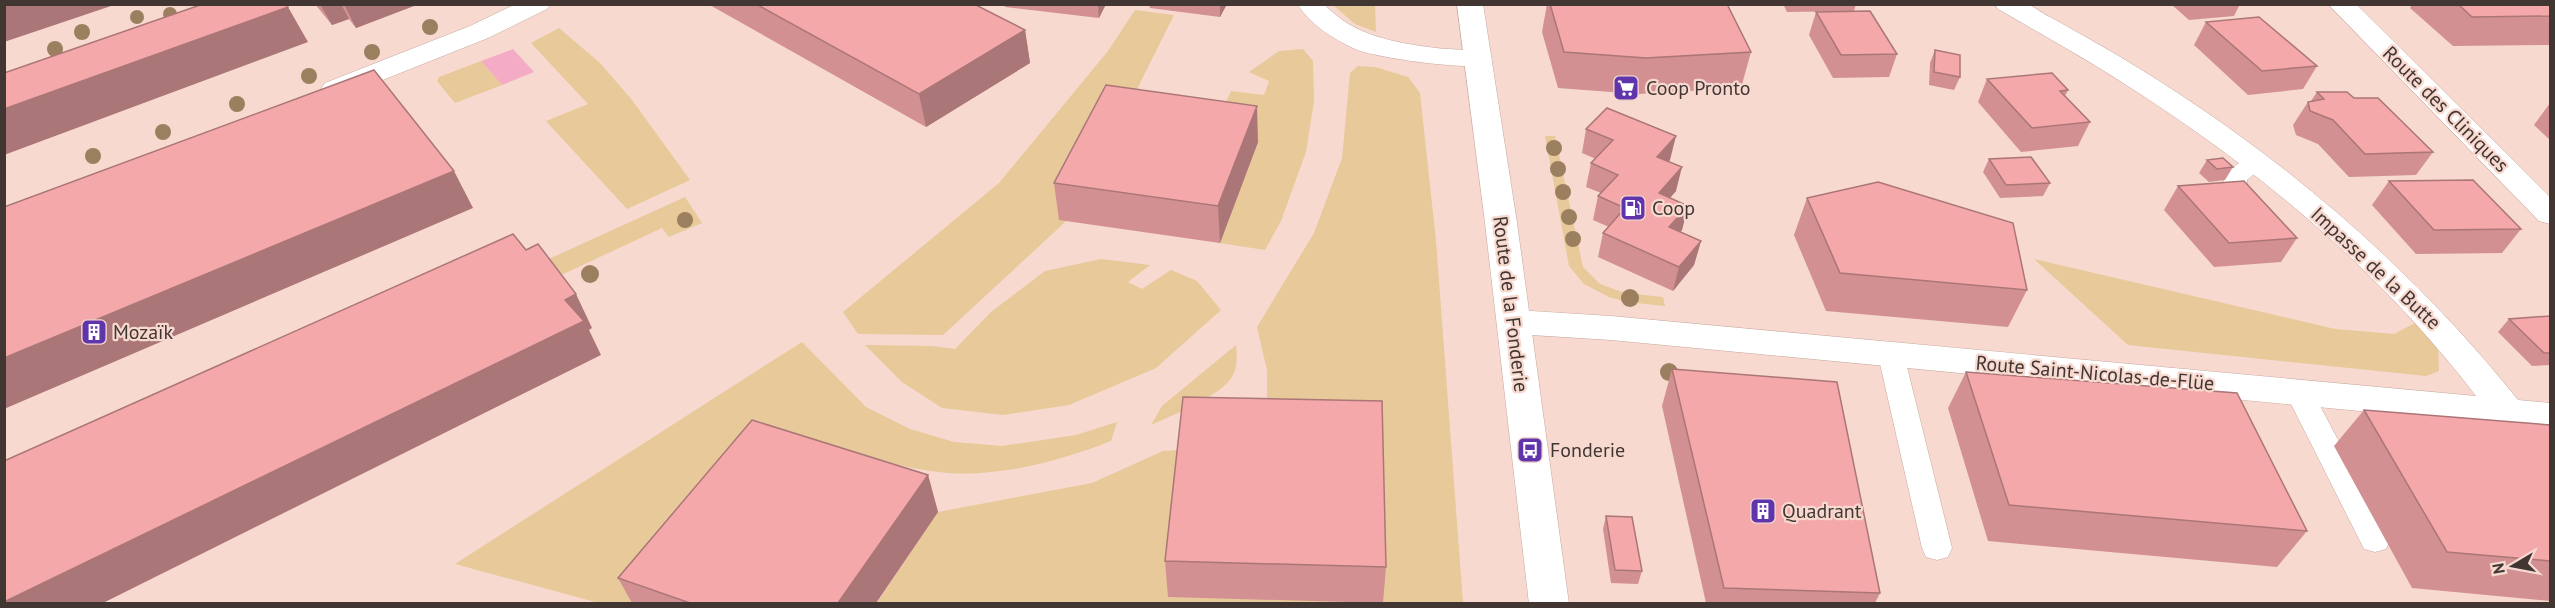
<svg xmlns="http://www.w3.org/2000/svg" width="2555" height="608" font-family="'PT Sans',sans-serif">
<rect width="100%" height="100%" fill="#f7d9cf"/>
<g fill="#e7c99a">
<path d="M1333 5H1375L1376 32 1355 24Z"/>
<path d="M1135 10 1174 15 1133 97 1221 114 1231 91 1264 95 1269 81 1249 72 1279 51 1303 49 1313 61 1314 101 1306 152 1281 221 1265 250 1220 243 1075 213 943 335 858 334 843 312 999 183 1108 51Z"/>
<path d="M559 28 600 63 632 100 690 180 627 209 546 121 588 104 531 43Z"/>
<path d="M481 61 502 85 455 103 437 81 439 77Z"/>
<path d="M1358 66 1375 67 1408 77 1420 93 1436 241 1463 603 876 604 938 512 1092 483 1163 451 1379 439 1267 406V370L1257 327 1314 233 1342 158 1350 73Z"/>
<path d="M1545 136H1555L1583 267 1600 284 1625 293 1663 297 1665 306 1627 302 1609 297 1584 284 1569 266Z"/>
<path d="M685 197 702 223 669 237 662 228 542 284 529 268Z"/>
<path d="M1101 259 1150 265 1128 282 1142 289 1171 270 1197 281 1221 310 1156 368 1069 405 1003 415 942 408 902 382 865 345 932 346 955 349 991 312 1045 271Z"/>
<path d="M2034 259 2335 329 2394 334 2417 322 2438 348 2439 371 2426 376 2128 345Z"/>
<path d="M802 342 866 407 910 429 954 442 1002 446 1076 435 1117 422 1111 441C1060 461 994 479 939 472 902 468 866 456 830 449L647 603H599L455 564Z"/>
<path d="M1236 345C1237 357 1238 371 1229 381 1213 399 1173 415 1151 425L1162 406Z"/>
</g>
<path fill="#f4abc5" d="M513 49 534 72 502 85 481 61Z"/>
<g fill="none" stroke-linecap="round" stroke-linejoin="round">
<g stroke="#c6a9a0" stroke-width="1">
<g id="lane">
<path d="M2256 156 2264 158 2267 163 2247 180V195L2259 214 2255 219 2247 222 2239 219C2234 213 2226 203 2223 195 2218 175 2239 160 2256 156Z"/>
<path d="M1891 345 1900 348 1904 355 1952 548 1948 557 1937 560 1926 557 1922 548 1878 355 1882 348Z"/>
<path d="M2299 382 2309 385 2386 531 2390 540 2386 549 2375 552 2364 549 2285 392 2289 385Z"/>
</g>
</g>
<g stroke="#c6a9a0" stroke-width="1">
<g id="street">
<path d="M1297 4H1324C1353 36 1396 43 1436 48 1453 50 1471 49 1488 53L1492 59 1488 65C1466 70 1376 58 1355 49 1332 38 1312 26 1297 4Z"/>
<path d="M1994 4C2004 4 2017 2 2026 4 2034 6 2043 14 2050 17 2073 30 2095 42 2117 55 2270 146 2407 261 2518 400L2550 403V429L1611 340 1514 334 1502 330 1497 322 1502 314 1514 310 1611 316 2476 396C2382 273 2261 171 2131 88 2088 60 2043 35 1998 9Z"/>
<path d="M2328 4H2356L2550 197V224L2539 221Z"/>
</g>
</g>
<g stroke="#c6a9a0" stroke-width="1">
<g id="secondary">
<path d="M516 4H551L547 9 488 38 345 95 335 97 325 95 321 89 325 83 470 26Z"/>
<path d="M1457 4H1483L1517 223 1569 604H1529L1485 223Z"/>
</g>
</g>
<use href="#lane" fill="#fff" fill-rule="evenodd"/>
<use href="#street" fill="#fff" fill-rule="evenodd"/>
<use href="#secondary" fill="#fff" fill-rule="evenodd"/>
</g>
<g fill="#9b7f5e">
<circle cx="170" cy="14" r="7"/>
<circle cx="137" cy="17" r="7"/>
<circle cx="430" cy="27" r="8"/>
<circle cx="82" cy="32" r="8"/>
<circle cx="55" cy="49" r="8"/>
<circle cx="372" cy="52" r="8"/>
<circle cx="309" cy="76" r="8"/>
<circle cx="237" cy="104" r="8"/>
<circle cx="163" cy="132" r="8"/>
<circle cx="1554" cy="148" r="8"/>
<circle cx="93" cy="156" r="8"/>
<circle cx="1558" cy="169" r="8"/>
<circle cx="1563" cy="192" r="8"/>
<circle cx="1569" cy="217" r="8"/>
<circle cx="685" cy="220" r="8"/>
<circle cx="1573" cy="239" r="8"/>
<circle cx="590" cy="274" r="9"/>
<circle cx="1630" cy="298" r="9"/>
<circle cx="1669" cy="372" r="9"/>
</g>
<g fill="#d29092">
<path d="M315 4H419L356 28 349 19 332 25Z"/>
<path d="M708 4H974L1025 30 1030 63 926 127Z"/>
<path d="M1004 4H1106L1099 18 1005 7Z"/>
<path d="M1149 4H1227L1220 17 1150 8Z"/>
<path d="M1547 4H1727L1751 52 1741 88 1638 94 1558 88 1542 32Z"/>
<path d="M1783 4H1856L1854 11 1787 12Z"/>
<path d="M2171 4H2240L2234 16 2189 20Z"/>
<path d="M2412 4H2550V45L2453 46 2410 8Z"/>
<path d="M1816 12 1897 54 1889 77 1833 78 1809 35Z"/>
<path d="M2206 22 2317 66 2303 89 2248 95 2194 45Z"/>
<path d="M1935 50 1960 77 1954 90 1929 85 1930 63Z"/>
<path d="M1987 79 2068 90 2065 96 2090 122 2078 146 2021 152 1978 102Z"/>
<path d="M2317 92 2354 98 2433 152 2416 175 2349 177 2318 144 2296 135 2293 125 2308 102 2311 101Z"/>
<path d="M2550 103V140L2534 125Z"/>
<path d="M1586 129 1670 160 1668 161 1676 191 1670 198 1688 206 1682 230 1680 232 1701 241 1694 265 1673 291 1598 257 1603 233 1609 227 1593 220 1598 196 1601 193 1586 187 1591 163 1596 159 1582 153Z"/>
<path d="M1258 142 1220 243 1059 220 1054 183Z"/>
<path d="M1989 159 2050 183 2043 196 2000 198 1983 172Z"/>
<path d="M2207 160 2233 167 2225 180 2209 182 2199 173Z"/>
<path d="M2389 181 2521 229 2502 253 2416 254 2372 205Z"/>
<path d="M2178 186 2297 238 2281 262 2214 267 2164 210Z"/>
<path d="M1807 198 2027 290 2008 327 1826 311 1794 235Z"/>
<path d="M2550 316V365L2532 366 2498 332 2509 319Z"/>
<path d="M1672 369 1880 593 1875 603H1706L1662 406Z"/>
<path d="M1966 372 2307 531 2277 567 1988 541 1948 408Z"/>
<path d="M2364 410 2550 425V601L2412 588 2334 446Z"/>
<path d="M928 475 938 512 876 603H632L618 578Z"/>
<path d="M1606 516 1642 571 1638 584 1611 583 1603 529Z"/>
<path d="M1165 561 1386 567 1383 603 1168 597Z"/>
</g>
<g fill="#ab7677">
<path d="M4 4H117L4 42Z"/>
<path d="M320 4H341L349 19 332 25Z"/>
<path d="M344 4H419L356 28Z"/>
<path d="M1098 4H1106L1099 18Z"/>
<path d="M1220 4H1227L1220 17Z"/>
<path d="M288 7 308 42 4 155V109Z"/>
<path d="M1025 30 1030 63 926 127 919 94Z"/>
<path d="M1257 106 1258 142 1220 243 1218 206Z"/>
<path d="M1676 136 1670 160 1651 180 1657 157Z"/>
<path d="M1682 167 1676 191 1653 217 1659 193Z"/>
<path d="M454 171 473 208 4 409V358Z"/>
<path d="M1688 206 1682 230 1663 251 1669 227Z"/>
<path d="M1701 241 1694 265 1673 291 1679 267Z"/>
<path d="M576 294 592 328 589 330 601 355 103 603H4V602Z"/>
<path d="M928 475 938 512 876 603H838Z"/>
</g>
<g fill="#f4a8aa" stroke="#ab7677" stroke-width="1.5">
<path d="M203 4H286L288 7 4 109V73Z"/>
<path d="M756 4H974L1025 30 919 94Z"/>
<path d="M1550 4H1727L1751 52 1646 58 1564 52Z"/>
<path d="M2458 4H2550V16L2472 17Z"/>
<path d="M1870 11 1897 54 1841 55 1816 12Z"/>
<path d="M2259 17 2317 66 2262 71 2206 22Z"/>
<path d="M1935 50 1960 55V77L1934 72Z"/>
<path d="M374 70 454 171 4 358V207Z"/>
<path d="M2052 73 2068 90 2060 91 2090 122 2032 128 1987 79Z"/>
<path d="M1106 85 1257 106 1218 206 1054 183Z"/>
<path d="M2317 92H2347L2354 98H2378L2433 152 2365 154 2333 120 2310 111 2308 102 2324 99Z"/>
<path d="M1607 108 1676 136 1657 157 1682 167 1659 193 1688 206 1669 227 1701 241 1679 267 1603 233 1625 208 1598 196 1618 175 1591 163 1613 140 1586 129Z"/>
<path d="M2031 157 2050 183 2006 185 1989 159Z"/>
<path d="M2223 158 2233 167 2217 169 2207 160Z"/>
<path d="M2473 180 2521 229 2434 230 2389 181Z"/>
<path d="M2244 181 2297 238 2229 243 2178 186Z"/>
<path d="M1878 182 2013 223 2027 290 1840 273 1807 198Z"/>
<path d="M513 234 526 250 538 244 576 294 565 300 584 321 4 602V461Z"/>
<path d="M2550 316V353H2544L2509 319Z"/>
<path d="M1672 369 1837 382 1880 593 1724 588Z"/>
<path d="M1966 372 2237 393 2307 531 2009 505Z"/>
<path d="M1183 397 1382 401 1386 567 1165 561Z"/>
<path d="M2364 410 2550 425V561L2447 552Z"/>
<path d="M752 420 928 475 838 603H690L618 578Z"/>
<path d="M1606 516 1632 517 1642 571 1615 570Z"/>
</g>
<defs>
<g id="supermarket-square" transform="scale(1.35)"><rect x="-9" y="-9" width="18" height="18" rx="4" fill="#6035ac" stroke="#f7d9cf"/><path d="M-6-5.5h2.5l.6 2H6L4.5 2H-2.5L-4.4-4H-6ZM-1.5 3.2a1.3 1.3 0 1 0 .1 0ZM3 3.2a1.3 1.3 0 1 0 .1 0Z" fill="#fff"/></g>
<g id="fuel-square" transform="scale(1.35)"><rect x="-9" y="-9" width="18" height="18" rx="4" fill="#6035ac" stroke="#f7d9cf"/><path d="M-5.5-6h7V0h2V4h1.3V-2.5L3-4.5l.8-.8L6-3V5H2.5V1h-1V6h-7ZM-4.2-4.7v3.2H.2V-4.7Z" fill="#fff"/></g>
<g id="building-square" transform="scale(1.35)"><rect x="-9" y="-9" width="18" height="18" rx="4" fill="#6035ac" stroke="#f7d9cf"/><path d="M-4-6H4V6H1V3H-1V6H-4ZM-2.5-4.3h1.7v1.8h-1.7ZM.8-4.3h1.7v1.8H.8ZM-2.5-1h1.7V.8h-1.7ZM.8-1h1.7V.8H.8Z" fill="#fff"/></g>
<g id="bus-square" transform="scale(1.35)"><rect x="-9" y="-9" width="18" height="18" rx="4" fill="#6035ac" stroke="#f7d9cf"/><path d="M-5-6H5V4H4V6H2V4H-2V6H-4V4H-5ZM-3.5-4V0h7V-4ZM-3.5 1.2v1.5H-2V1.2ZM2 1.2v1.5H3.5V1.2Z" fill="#fff"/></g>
</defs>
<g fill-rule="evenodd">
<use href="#supermarket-square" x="1626" y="88"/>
<use href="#fuel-square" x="1633" y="208"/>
<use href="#building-square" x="94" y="332"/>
<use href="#bus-square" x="1530" y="450"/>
<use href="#building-square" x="1763" y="511"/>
</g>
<g text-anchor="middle" stroke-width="4.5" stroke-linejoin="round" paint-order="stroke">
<g font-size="20" fill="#423633" stroke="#f7d9cf" text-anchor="start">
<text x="1646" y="95">Coop Pronto</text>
<text x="1652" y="215">Coop</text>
<text x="113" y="339">Mozaïk</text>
<text x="1550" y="457">Fonderie</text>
<text x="1782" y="518">Quadrant</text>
</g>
<g font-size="20" fill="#423633" stroke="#f7d9cf">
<text transform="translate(2446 109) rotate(45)" y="7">Route des Cliniques</text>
<text transform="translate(2376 268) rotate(43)" y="7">Impasse de la Butte</text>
<text transform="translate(1511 304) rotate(83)" y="7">Route de la Fonderie</text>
<text transform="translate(2095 373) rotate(5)" y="7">Route Saint-Nicolas-de-Flüe</text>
</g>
</g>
<rect width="2555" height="608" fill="none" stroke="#423633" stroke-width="12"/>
<g transform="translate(2513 566) rotate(260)" stroke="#f7d9cf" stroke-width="4.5" paint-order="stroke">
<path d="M0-4.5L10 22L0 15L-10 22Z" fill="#423633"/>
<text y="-9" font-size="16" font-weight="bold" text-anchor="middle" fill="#423633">N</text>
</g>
</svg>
